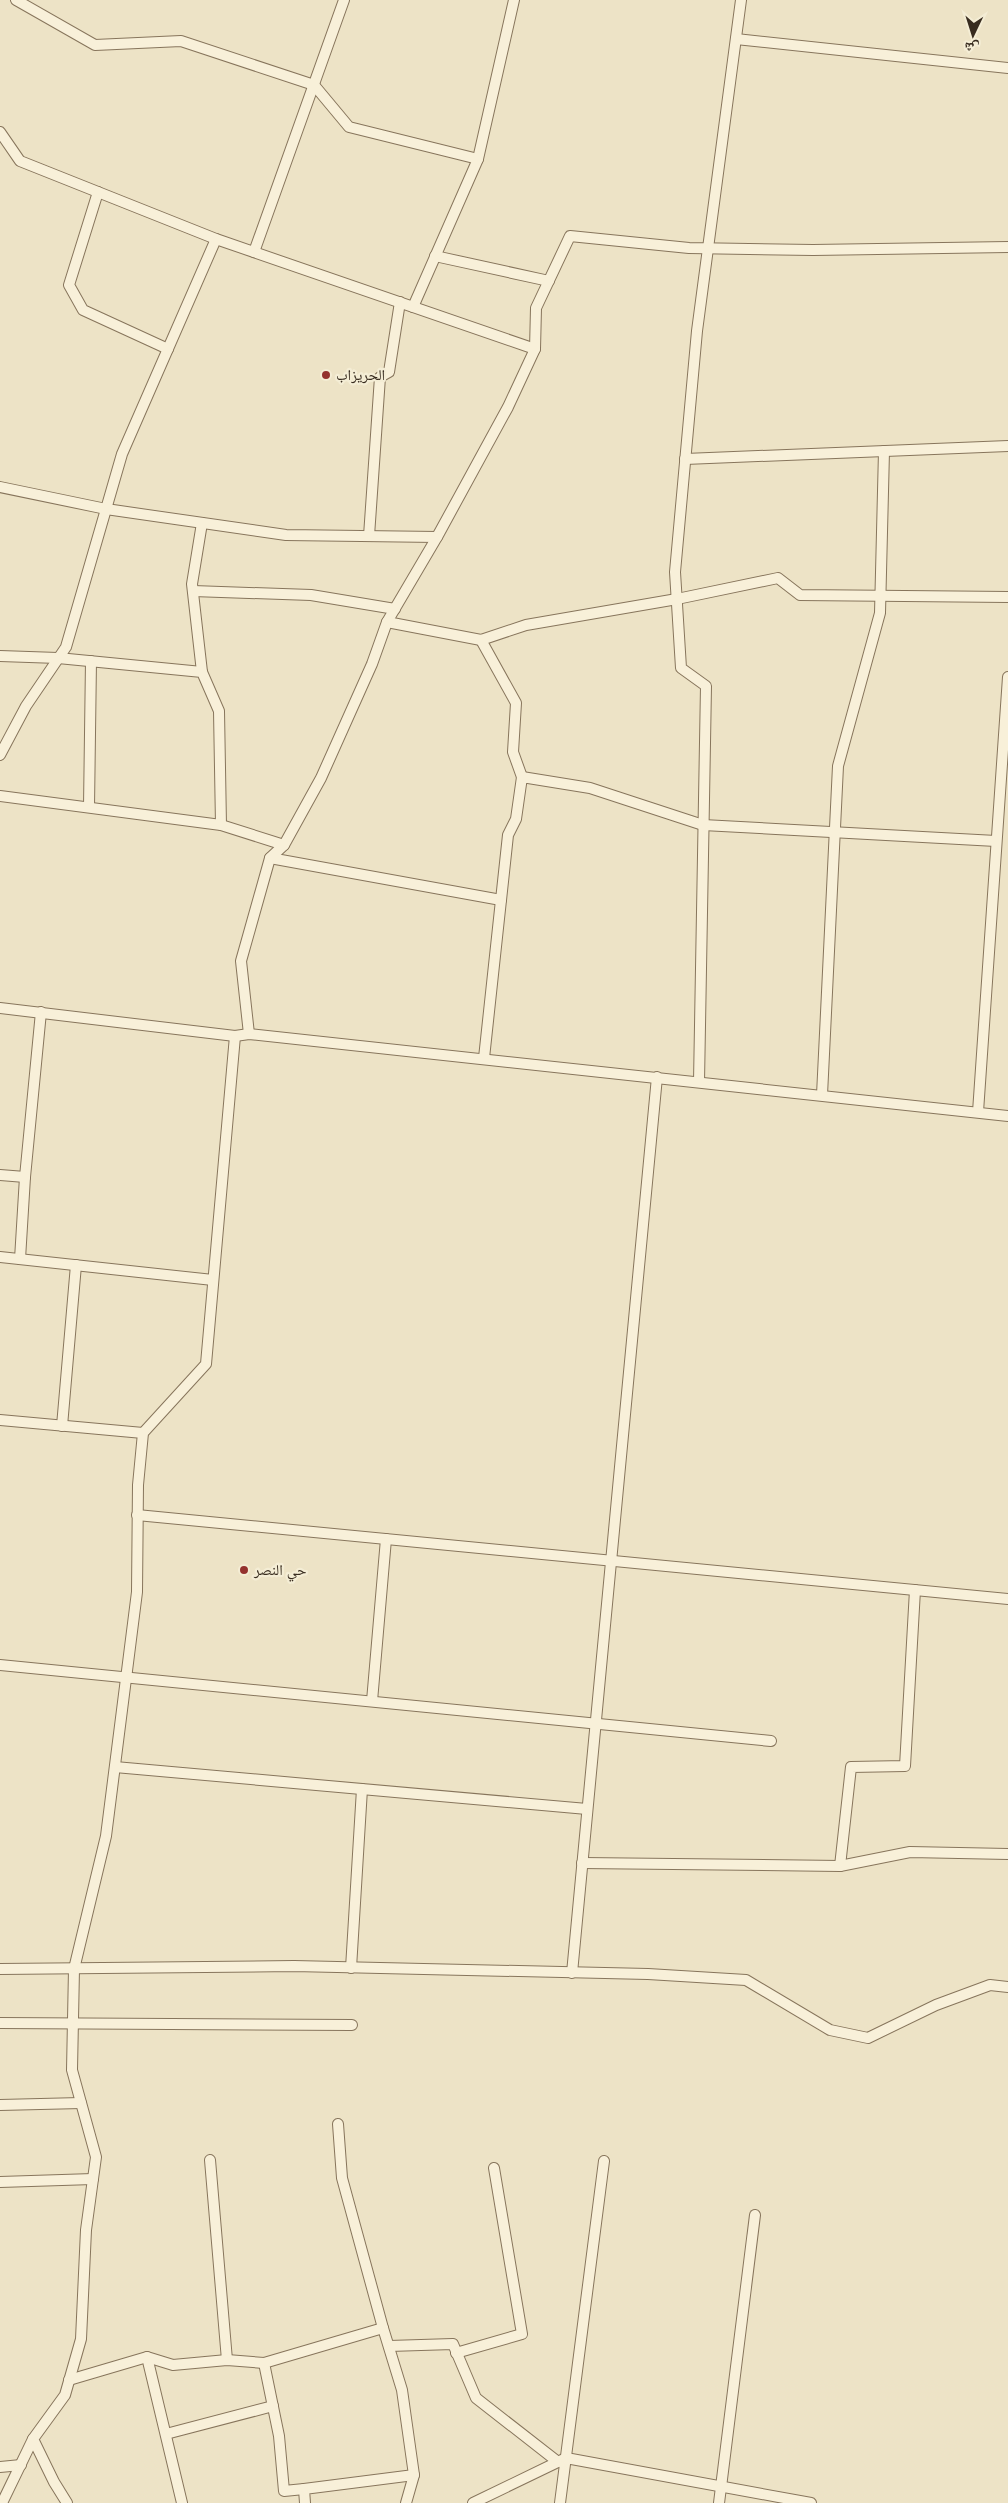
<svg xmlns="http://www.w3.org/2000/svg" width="1008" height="2503" font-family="'Noto Serif','Noto Naskh Arabic',serif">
<rect width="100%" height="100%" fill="#ede3c6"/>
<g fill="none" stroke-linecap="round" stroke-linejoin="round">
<g stroke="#87755c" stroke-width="12">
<g id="minor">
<path d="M16 0 95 45 181 41 314 85 349 127 478 159"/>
<path d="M736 39 1008 68"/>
<path d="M0 132 20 161 216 239 535 349"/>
<path d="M98 192 69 285 83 310 168 349"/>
<path d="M254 252 344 0"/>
<path d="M435 256 549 281"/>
<path d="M413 307 478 159 514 0"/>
<path d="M685 459 1008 446"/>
<path d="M0 487 106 509 286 535 437 537"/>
<path d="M369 536 380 377 389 372 400 302"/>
<path d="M193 591 311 595 395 609"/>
<path d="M387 622 481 640 526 625 677 599 778 578 800 595 1008 597"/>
<path d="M481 640 516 703 513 752 522 777"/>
<path d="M0 656 58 658 202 672 219 711 221 825"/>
<path d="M202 672 192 584 202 523"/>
<path d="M0 755 26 706 66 647 122 454 216 239"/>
<path d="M0 796 221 825 284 845"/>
<path d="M89 807 91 661"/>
<path d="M270 858 501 900"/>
<path d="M0 1008 235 1036 249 1034 1008 1116"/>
<path d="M249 1034 241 961 270 858 284 845 321 778 372 664 387 622 437 537 508 407 535 349 536 308 570 236 689 248 813 250 1008 247"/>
<path d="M484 1058 508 835 516 819 522 777 590 788 703 825 996 841"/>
<path d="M699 1082 706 686 681 668 675 572 697 331 741 0"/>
<path d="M822 1095 838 766 880 613 884 451"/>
<path d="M978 1112 1008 677"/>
<path d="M0 1175 25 1177"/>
<path d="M0 1257 213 1280"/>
<path d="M20 1259 25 1177 41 1012"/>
<path d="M0 1420 143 1433"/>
<path d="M62 1426 76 1265"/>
<path d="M137 1515 1008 1599"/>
<path d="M0 1665 771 1741"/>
<path d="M372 1701 386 1539"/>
<path d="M115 1767 587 1809"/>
<path d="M582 1863 840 1866 910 1852 1008 1854"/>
<path d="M840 1866 851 1767 905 1766 915 1590"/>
<path d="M351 1968 362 1789"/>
<path d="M0 1969 294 1966 648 1974 746 1980 830 2030 868 2038 936 2005 990 1985 1008 1987"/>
<path d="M572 1973 657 1077"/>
<path d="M0 2023 352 2025"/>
<path d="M0 2105 81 2103"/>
<path d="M338 2124 342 2178 383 2328 402 2390 414 2475 406 2503"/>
<path d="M210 2160 227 2360"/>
<path d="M0 2182 93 2179"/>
<path d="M389 2346 453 2344 476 2398 558 2462"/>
<path d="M456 2353 522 2334 494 2168"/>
<path d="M147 2357 182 2503"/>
<path d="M264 2363 279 2436 284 2491 304 2489"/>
<path d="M69 2380 147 2357 173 2365 227 2360 264 2363 383 2328"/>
<path d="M166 2434 273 2406"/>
<path d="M0 2467 21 2465"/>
<path d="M2 2503 33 2439"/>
<path d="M67 2503 54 2482 33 2439 65 2395 81 2339 86 2230 96 2157 72 2070 74 1969 106 1836 137 1592 138 1485 143 1433 206 1364 235 1036"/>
<path d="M305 2503 304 2489 414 2475"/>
<path d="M473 2503 566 2458 811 2503"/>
<path d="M560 2503 604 2161"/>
<path d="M719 2503 755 2215"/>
</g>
</g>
<use href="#minor" stroke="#f8f0d9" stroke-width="10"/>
</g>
<g fill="#94322e" stroke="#f4edd5" stroke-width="2">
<circle cx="326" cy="375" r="5"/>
<circle cx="244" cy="1570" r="5"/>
</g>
<g text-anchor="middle" stroke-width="4.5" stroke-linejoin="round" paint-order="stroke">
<g font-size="15" fill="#382c1f" stroke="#f4edd5" text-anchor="start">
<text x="336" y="380">الحريزاب</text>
<text x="254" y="1575">حي النصر</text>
</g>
</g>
<g transform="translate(973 35) rotate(184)" stroke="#f4edd5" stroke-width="4" paint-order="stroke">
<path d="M0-4L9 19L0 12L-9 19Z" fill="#382c1f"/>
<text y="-8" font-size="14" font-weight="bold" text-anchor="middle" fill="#382c1f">ش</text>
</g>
</svg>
